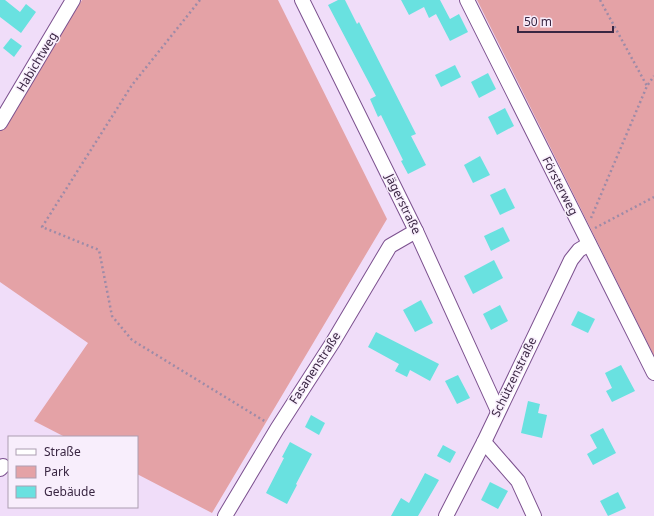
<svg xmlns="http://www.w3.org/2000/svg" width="654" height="516" font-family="'Noto Sans',sans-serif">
<rect width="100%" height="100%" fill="#f0ddf9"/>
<g fill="#e4a2a6">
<path d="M82 0H278L387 219 212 513 137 474V437H65L34 421 88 343 0 282V128Z"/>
<path d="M477 0H654V356Z"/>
</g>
<g fill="#69e1e0">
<path d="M0 0H5L20 12 26 4 36 12 21 33 0 17Z"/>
<path d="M338 0H345L357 24 359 22 416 134 411 136 426 165 408 174 401 161 403 160 381 115 378 117 370 99 376 96 328 5Z"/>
<path d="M401 0H440L450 19 459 14 468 32 450 41 436 14 429 18 424 7 409 15Z"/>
<path d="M11 38 22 46 14 57 3 48Z"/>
<path d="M455 65 461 77 441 87 435 75Z"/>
<path d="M488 73 496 89 479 98 471 82Z"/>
<path d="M505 108 514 126 497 135 488 117Z"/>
<path d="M480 156 490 175 473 183 464 165Z"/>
<path d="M505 188 515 208 500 215 490 195Z"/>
<path d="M503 227 510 241 491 251 484 236Z"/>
<path d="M494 260 503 278 473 294 464 276Z"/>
<path d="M421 300 433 323 415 332 403 310Z"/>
<path d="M500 305 508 321 491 330 483 314Z"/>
<path d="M578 311 595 319 588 333 571 325Z"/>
<path d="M376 332 439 364 430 381 410 370 407 377 395 371 399 364 368 347Z"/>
<path d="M621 365 635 391 612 402 606 391 612 388 605 373Z"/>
<path d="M458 375 470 398 457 404 445 381Z"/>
<path d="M528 401 540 404 538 413 547 415 542 438 521 433Z"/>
<path d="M311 415 325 423 319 435 305 427Z"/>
<path d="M603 428 616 453 593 465 587 454 597 448 590 435Z"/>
<path d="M290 442 312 454 296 484 297 485 287 504 266 493 284 458 282 457Z"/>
<path d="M443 445 456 452 450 463 437 456Z"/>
<path d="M425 473 439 480 418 516H391L401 498 409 503Z"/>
<path d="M490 482 508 491 498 509 481 500Z"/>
<path d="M618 492 626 508 608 516 600 501Z"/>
</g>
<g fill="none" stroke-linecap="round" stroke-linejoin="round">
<g stroke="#7c518f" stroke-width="16">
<g id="minor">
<path d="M302 0 416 231 498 411"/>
<path d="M467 0 654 373"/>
<path d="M0 123 73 0"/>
<path d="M484 442 518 481 534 516"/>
<path d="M0 469 3 466"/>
<path d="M225 516 277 429 333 342 390 246 416 231"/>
<path d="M446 516 484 442 571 260 579 250 589 244"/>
</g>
</g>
<g stroke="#9e8ba7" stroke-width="2.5" stroke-dasharray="2 3" stroke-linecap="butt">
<path d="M200 0 132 85 42 227 99 250 112 316 132 340 266 422"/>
<path d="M600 0 647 86"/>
<path d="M591 218 647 86 654 76"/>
<path d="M595 228 654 197"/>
</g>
<use href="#minor" stroke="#fff" stroke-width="14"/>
</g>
<g text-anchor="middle" stroke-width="3" stroke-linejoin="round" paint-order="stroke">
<g font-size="12" fill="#392642" stroke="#f8eefc">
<text transform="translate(37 62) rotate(-59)" y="4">Habichtweg</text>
<text transform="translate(560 186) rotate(63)" y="4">Försterweg</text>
<text transform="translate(403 204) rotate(64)" y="4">Jägerstraße</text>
<text transform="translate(315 368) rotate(-57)" y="4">Fasanenstraße</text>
<text transform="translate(514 377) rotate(-64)" y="4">Schützenstraße</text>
</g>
</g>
<rect x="8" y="436" width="130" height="72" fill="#f8eefc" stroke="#ac9eb2"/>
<rect x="16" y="449" width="20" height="6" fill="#ffffff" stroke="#ac9eb2"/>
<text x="44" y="456" font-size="12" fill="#392642">Straße</text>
<rect x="16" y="466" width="20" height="12" fill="#e4a2a6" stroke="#ac9eb2"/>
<text x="44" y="476" font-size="12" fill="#392642">Park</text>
<rect x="16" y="486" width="20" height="12" fill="#69e1e0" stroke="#ac9eb2"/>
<text x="44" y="496" font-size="12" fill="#392642">Gebäude</text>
<path d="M518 26v6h95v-6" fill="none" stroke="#392642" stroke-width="2"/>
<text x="524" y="26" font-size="12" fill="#392642" stroke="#f8eefc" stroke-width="3" paint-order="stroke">50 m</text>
</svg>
